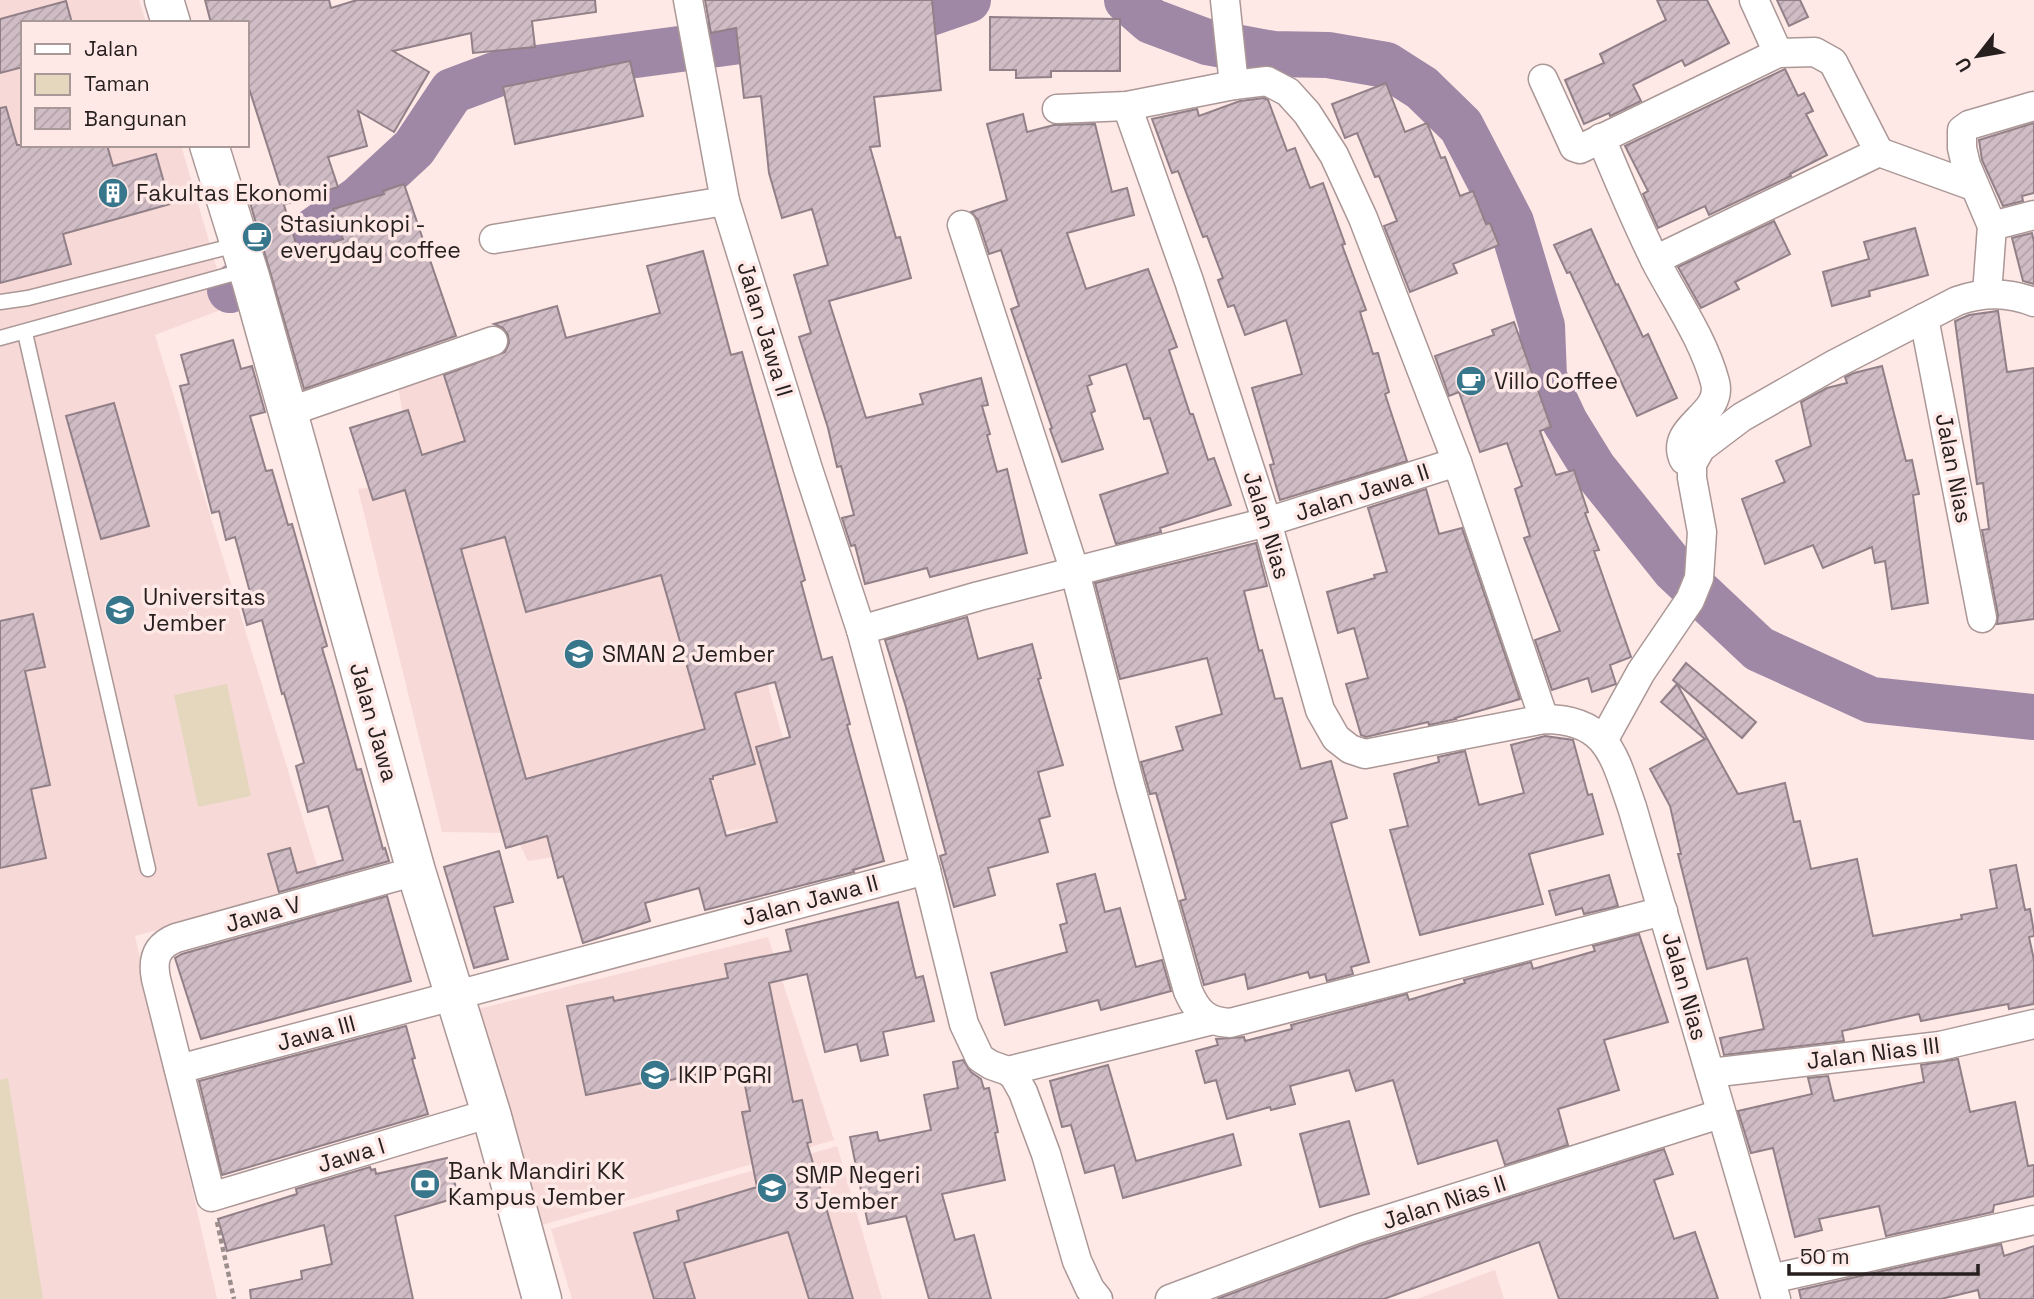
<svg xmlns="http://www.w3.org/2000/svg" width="2034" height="1299" font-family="'Space Grotesk',sans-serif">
<defs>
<pattern id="building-hatch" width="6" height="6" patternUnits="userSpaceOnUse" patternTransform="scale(1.75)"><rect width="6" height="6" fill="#cfbcc4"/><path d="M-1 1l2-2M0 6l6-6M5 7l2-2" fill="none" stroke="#b2a1a8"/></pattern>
</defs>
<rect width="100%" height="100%" fill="#fee9e7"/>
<g fill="#f7d9d7">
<path d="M0 0H139L146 23H23V145H181L228 307 155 335 323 885 135 936 217 1299H0Z"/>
<path d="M487 356 526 417 680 378 806 819 528 861 514 833 442 832 358 489 414 481 398 386Z"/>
<path d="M768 937 834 1140 542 1225 478 1009Z"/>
<path d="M837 1146 882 1299H572L551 1229Z"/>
<path d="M1495 1270 1504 1299H1417Z"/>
</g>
<g fill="#e4d7be">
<path d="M227 684 251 796 198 807 174 695Z"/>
<path d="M8 1078 43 1299H0V1080Z"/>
</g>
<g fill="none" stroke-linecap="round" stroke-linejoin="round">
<g stroke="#9f88a6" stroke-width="46">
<path d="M1127 0 1151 21 1207 42 1273 54 1328 55 1386 65 1422 88 1461 126 1511 222 1542 326 1544 377 1565 422 1594 469 1675 570 1759 649 1871 700 2034 717"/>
<path d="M871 24 910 20 968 0"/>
<path d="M230 290 360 198 414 148 452 91 500 73 800 33"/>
</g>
</g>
<g fill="url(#building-hatch)" stroke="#928088" stroke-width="2" fill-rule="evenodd">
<path d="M205 0H329L331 8 357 0H595L596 12 532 21 535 47 473 53 471 33 393 51 429 72 394 132 358 111 367 146 328 157 338 187 286 204 247 82V23H211Z"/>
<path d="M705 0H932L941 90 874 97 880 146 870 147 896 238 900 237 911 278 829 301 866 418 923 404 920 394 981 378 988 405 982 406 990 434 987 435 997 472 1007 469 1027 553 930 577 927 568 865 584 855 545 851 546 842 518 854 515 841 466 837 467 828 428 799 337 811 333 794 275 828 265 812 209 782 218 769 173 761 96 744 98 736 28 711 33Z"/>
<path d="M1657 0H1707L1729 43 1685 66 1682 60 1633 85 1641 101 1610 116 1609 113 1584 124 1565 80 1604 63 1600 54 1666 20Z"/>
<path d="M1777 0H1800L1808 17 1789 26Z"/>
<path d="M66 1 72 23H23V67L0 73V19Z"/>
<path d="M990 17 1120 19V71H1051V77L1016 78V70H990Z"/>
<path d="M630 61 643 116 515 144 503 87Z"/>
<path d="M1785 69 1798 96 1804 93 1813 111 1806 114 1827 155 1790 174 1791 176 1709 215 1705 206 1658 228 1643 194 1648 191 1625 146Z"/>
<path d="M1386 83 1405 132 1427 123 1441 158 1445 157 1460 196 1473 191 1486 224 1490 223 1499 245 1453 264 1457 273 1410 292 1384 226 1397 221 1379 176 1375 177 1357 133 1345 138 1332 104Z"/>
<path d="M1264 98 1268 100 1287 151 1295 148 1310 188 1323 183 1345 244 1342 245 1366 310 1360 312 1373 354 1378 353 1389 392 1385 394 1407 461 1280 500 1270 465 1274 464 1252 388 1302 374 1286 320 1245 335 1234 305 1228 307 1218 280 1223 278 1207 236 1203 237 1178 171 1172 173 1152 119 1197 109 1199 116 1240 101Z"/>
<path d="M6 107 17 145H107L113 166 156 154 170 204 63 234 71 264 0 283V108Z"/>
<path d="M1023 114 1027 132 1054 125 1095 124 1112 192 1127 188 1134 215 1067 233 1086 289 1148 269 1177 347 1169 350 1190 414H1193L1208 460 1214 458 1231 505 1160 528 1161 532 1116 544 1100 495 1168 473 1150 418 1144 419 1126 364 1089 376 1092 384 1087 386 1095 411 1091 413 1103 449 1062 462 1050 429 1052 428 1011 309 1019 306 1001 250 989 254 978 220 971 212 1007 200 987 124Z"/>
<path d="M2034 123V193L2022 196 2023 201 2003 206 1982 160 1979 140Z"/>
<path d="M404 184 456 336 304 389 249 199 279 189 299 253 343 239 333 209 384 194 383 191Z"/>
<path d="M1774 221 1790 254 1735 282 1739 289 1701 308 1678 267Z"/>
<path d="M1915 228 1928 275 1869 291 1870 296 1832 306 1823 272 1869 259 1864 242Z"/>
<path d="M1591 229 1616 285 1618 284 1643 337 1648 334 1677 398 1637 416 1570 272 1567 273 1554 245Z"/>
<path d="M2032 233 2034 242V284L2023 281 2012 238Z"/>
<path d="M703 251 731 355 742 352 805 580 801 582 822 660 832 657 850 724 847 725 884 861 853 870 854 872 705 910 699 888 645 903 650 921 583 943 563 876 558 878 547 836 506 848 405 490 373 500 350 428 408 410 422 455 465 441 444 375 505 352 509 343 508 335 503 328 494 324 557 306 566 338 660 313 647 266ZM505 537 526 612 661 575 705 729 526 779 461 549ZM775 682 790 737 756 747 777 822 726 836 710 779H713V776L755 764 735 693Z"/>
<path d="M1998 311 2007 372 2034 368V619L1997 624 1998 615 1982 530 1989 529 1983 483 1977 484 1955 321 1969 315Z"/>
<path d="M1514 322 1551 427 1540 431 1556 475 1574 470 1588 512 1585 513 1599 550 1594 551 1631 657 1610 665 1616 684 1592 692 1588 678 1552 690 1535 640 1560 631 1524 538 1530 536 1515 489 1522 486 1507 443 1480 452 1459 392 1449 396 1435 356 1494 335 1492 330Z"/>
<path d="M233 340 241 369 252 366 265 412 250 416 266 471 272 470 288 525 292 524 327 646 322 648 334 688 357 770 361 769 383 849 385 848 389 861 279 892 268 854 290 848 297 873 343 860 328 806 308 812 296 766 304 763 284 693 282 694 262 620 247 625 240 599 251 596 235 537 226 540 219 511 212 513 180 386 189 384 181 355Z"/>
<path d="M1882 366 1906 461 1912 460 1919 494 1913 495 1928 603 1892 609 1885 561 1875 563 1872 547 1823 568 1813 545 1765 564 1742 499 1785 482 1776 461 1811 446 1801 402 1827 388 1847 383 1845 377 1854 373Z"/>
<path d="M114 403 149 526 101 539 66 416Z"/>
<path d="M1426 489 1439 534 1462 528 1520 699 1455 718 1456 719 1429 725 1428 722 1366 737 1361 735 1346 684 1368 678 1354 628 1338 633 1327 592 1375 578 1374 575 1387 572 1368 508Z"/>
<path d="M1256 543 1267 586 1244 591 1259 651 1262 650 1275 699 1282 698 1301 769 1331 761 1347 818 1331 823 1369 962 1351 967 1353 974 1327 981 1325 974 1310 978 1308 972 1248 989 1245 974 1204 985 1180 901 1186 899 1156 793 1150 794 1141 762 1183 750 1176 727 1222 714 1207 658 1120 679 1095 583Z"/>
<path d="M33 614 45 667 25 671 50 785 31 789 46 858 0 868V621Z"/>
<path d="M967 617 978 659 1032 644 1041 678 1038 679 1063 765 1038 772 1050 816 1039 819 1048 852 988 868 995 895 954 907 940 856 946 854 905 704 885 640Z"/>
<path d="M1686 663 1756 722 1742 738 1673 680Z"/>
<path d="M1677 684 1738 794 1785 783 1794 822 1800 821 1811 869 1857 859 1873 936 1962 919 1961 915 1997 908 1990 870 2016 865 2025 910 2030 909 2034 932V936L2029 937 2034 960V1004L2009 1009 2008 1004 1921 1021 1919 1014 1842 1031 1844 1041 1724 1055 1720 1038 1764 1029 1747 958 1707 969 1678 854H1681L1670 806 1650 769 1705 739 1661 702Z"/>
<path d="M1545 736 1573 740 1588 795 1592 794 1603 834 1529 854 1543 904 1420 935 1390 830 1408 826 1394 774 1439 762 1438 757 1465 751 1479 805 1524 793 1511 745Z"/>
<path d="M499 851 513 902 494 907 508 959 474 968 444 867Z"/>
<path d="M1095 874 1105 912 1120 908 1136 967 1162 960 1171 991 1101 1010 1098 1000 1005 1025 991 973 1067 952 1060 925 1067 923 1057 884Z"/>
<path d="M1609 875 1618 906 1584 914 1582 908 1556 915 1549 891Z"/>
<path d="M387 896 411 981 201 1039 175 958 182 954Z"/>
<path d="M898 902 916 978 923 976 934 1021 883 1032 888 1055 861 1061 857 1044 825 1052 807 974 769 983 793 1102 802 1100 811 1142 807 1143 853 1299H809L788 1232 684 1263 695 1299H654L634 1233 679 1220 677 1211 757 1187 742 1112 750 1111 741 1065 647 1085V1082L586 1095 567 1006 613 997 614 1001 728 978 725 964 791 951 786 930Z"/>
<path d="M1639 934 1668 1022 1604 1040 1619 1090 1558 1109 1568 1145 1505 1165 1497 1140 1418 1164 1393 1080 1356 1091 1349 1070 1290 1086 1295 1104 1271 1110 1270 1107 1227 1119 1216 1080 1205 1083 1196 1051 1218 1045 1216 1039 1244 1037 1245 1041 1292 1029 1291 1025 1407 994 1409 1000 1465 983 1464 980 1531 962 1533 969 1595 951 1593 946Z"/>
<path d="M406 1026 415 1058 412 1059 428 1114 222 1175 199 1081Z"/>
<path d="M1958 1059 1970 1112 2015 1102 2028 1166 2034 1165V1196L1994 1205 1993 1212 1886 1236 1879 1206 1819 1219 1822 1230 1795 1237 1773 1148 1751 1153 1738 1111 1812 1094 1808 1078 1828 1076 1834 1101 1924 1082 1921 1065Z"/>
<path d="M963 1060 971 1072 981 1079 984 1089 989 1088 998 1132 995 1133 1005 1180 942 1194 955 1240 974 1235 991 1299H929L906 1216 868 1224 850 1137 877 1132 879 1141 931 1130 924 1095 958 1088 953 1062Z"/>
<path d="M1108 1065 1136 1161 1233 1134 1241 1165 1123 1198 1114 1165 1085 1173 1071 1125 1062 1127 1050 1081Z"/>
<path d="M1349 1121 1369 1194 1320 1207 1300 1134Z"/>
<path d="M1664 1149 1673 1174 1654 1180 1674 1239 1695 1232 1718 1299H1559L1539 1242 1384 1299H1217L1362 1245Z"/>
<path d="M447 1158 459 1197 395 1216 413 1299H251L250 1290 302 1279 301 1271 332 1264 324 1225 227 1251 218 1219 297 1194 296 1189 370 1167 371 1170 375 1169 376 1174Z"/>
<path d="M2001 1244 2004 1256 2034 1246V1299H1980L1978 1290 1941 1299H1801L1799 1290Z"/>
</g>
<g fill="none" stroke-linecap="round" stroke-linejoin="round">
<g stroke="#ab9796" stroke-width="17">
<g id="service">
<path d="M0 302 28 298 240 244"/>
<path d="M25 333 148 869"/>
<path d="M0 338 246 270"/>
</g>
</g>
<g stroke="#ab9796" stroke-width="31">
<g id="minor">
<path d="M688 0 725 201 808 469 861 630 926 870 964 1024 980 1058 991 1065 1008 1071 1014 1076 1023 1092 1046 1154 1077 1261 1090 1289 1098 1299"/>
<path d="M1225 0 1234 85"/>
<path d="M1754 0 1778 53"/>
<path d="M1543 79 1574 147 1580 149 1778 53 1815 52 1833 62 1879 152 1655 260"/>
<path d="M1127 106 1189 281 1267 522 1320 710 1336 738 1350 749 1365 754 1544 719C1608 719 1614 756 1632 807L1776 1299"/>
<path d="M1057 109 1127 106 1234 85 1267 81 1288 92 1307 113 1334 155 1363 218 1457 462 1544 719"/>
<path d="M1601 138C1619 181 1637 225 1658 266 1678 303 1704 341 1715 382 1724 416 1668 426 1684 460L1692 464"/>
<path d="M1879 152 1973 186"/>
<path d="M962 225 1075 572 1130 785 1188 991C1197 1012 1207 1022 1230 1023L1663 911"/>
<path d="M1992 226 2034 215"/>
<path d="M494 239 725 201"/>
<path d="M1987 294 1992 226 1966 165 1962 148V130L1969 125 2034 106"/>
<path d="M1924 318 1982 618"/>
<path d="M288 412 493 341"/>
<path d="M861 630 979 596 1267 522 1457 462"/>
<path d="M1604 739 1641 672 1690 600 1699 578 1702 532 1692 478V464L1701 448 1742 417 1835 364 1957 301C1984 292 2007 292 2034 302"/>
<path d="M416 871 176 938C156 946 152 959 156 979L211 1197 491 1113"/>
<path d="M179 1069 926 870"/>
<path d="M1008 1071 1213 1020"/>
<path d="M1710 1073 1940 1046 2034 1024"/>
<path d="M1771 1279 2034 1220"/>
<path d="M1170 1299 1357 1229 1720 1114"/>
</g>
</g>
<g stroke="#ab9796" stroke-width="41">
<g id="secondary">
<path d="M164 0 171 23"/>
<path d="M209 145 251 280 416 871 491 1113 542 1299"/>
</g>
</g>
<path stroke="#9c8e8c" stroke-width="4.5" stroke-dasharray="5 3.5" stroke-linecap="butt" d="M217 1222 234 1299"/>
<use href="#service" stroke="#fff" stroke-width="14"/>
<use href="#minor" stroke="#fff" stroke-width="28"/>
<use href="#secondary" stroke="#fff" stroke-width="38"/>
</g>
<defs>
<g id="building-disc" transform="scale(1.575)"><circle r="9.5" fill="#38768c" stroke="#fee9e7"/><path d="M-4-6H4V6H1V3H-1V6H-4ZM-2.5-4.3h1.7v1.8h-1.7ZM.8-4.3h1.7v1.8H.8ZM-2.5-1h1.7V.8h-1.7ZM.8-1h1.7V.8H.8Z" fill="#fff"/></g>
<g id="cafe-disc" transform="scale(1.575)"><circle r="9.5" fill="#38768c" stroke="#fee9e7"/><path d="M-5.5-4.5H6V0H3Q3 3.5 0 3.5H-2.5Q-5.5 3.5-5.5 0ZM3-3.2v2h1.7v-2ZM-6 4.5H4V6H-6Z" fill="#fff"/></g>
<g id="university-disc" transform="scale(1.575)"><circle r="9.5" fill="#38768c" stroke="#fee9e7"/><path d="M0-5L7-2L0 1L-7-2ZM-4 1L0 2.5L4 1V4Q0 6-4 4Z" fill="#fff"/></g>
<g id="school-disc" transform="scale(1.575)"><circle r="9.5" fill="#38768c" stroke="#fee9e7"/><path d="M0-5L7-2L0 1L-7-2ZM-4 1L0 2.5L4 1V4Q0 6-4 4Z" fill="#fff"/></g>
<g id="bank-disc" transform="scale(1.575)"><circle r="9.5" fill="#38768c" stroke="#fee9e7"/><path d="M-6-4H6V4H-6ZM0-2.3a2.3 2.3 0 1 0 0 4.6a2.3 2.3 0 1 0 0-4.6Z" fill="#fff"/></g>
</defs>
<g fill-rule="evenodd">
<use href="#building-disc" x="113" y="193"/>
<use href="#cafe-disc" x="257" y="237"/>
<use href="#cafe-disc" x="1471" y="381"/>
<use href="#university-disc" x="120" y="610"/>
<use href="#school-disc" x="579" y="654"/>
<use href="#school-disc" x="655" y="1075"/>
<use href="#bank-disc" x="425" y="1184"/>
<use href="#school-disc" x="772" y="1188"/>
</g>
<g text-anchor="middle" stroke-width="7" stroke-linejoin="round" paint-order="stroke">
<g font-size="23" fill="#261f1e" stroke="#fee9e7" text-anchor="start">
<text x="136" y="201">Fakultas Ekonomi</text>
<text x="280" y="232">Stasiunkopi -<tspan x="280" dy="26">everyday coffee</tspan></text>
<text x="1494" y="389">Villo Coffee</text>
<text x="143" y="605">Universitas<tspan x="143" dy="26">Jember</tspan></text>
<text x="602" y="662">SMAN 2 Jember</text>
<text x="678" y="1083">IKIP PGRI</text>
<text x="448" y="1179">Bank Mandiri KK<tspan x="448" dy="26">Kampus Jember</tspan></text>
<text x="795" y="1183">SMP Negeri<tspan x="795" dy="26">3 Jember</tspan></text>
</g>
<g font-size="23" fill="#261f1e" stroke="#fee9e7">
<text transform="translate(765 329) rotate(73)" y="8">Jalan Jawa II</text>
<text transform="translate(1954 468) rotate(79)" y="8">Jalan Nias</text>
<text transform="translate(1362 492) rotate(-18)" y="8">Jalan Jawa II</text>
<text transform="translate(1267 525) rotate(73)" y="8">Jalan Nias</text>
<text transform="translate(374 722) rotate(74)" y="8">Jalan Jawa</text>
<text transform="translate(810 900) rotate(-15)" y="8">Jalan Jawa II</text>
<text transform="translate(263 914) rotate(-16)" y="8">Jawa V</text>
<text transform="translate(1685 986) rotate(74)" y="8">Jalan Nias</text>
<text transform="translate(316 1033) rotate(-15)" y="8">Jawa III</text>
<text transform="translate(1873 1053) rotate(-7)" y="8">Jalan Nias III</text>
<text transform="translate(351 1155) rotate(-17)" y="8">Jawa I</text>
<text transform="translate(1444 1202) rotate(-18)" y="8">Jalan Nias II</text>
</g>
</g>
<rect x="21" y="21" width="228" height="126" fill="#fee9e7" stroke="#a89897" stroke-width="2"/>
<rect x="35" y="44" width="35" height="10" fill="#ffffff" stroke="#a89897" stroke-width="2"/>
<text x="84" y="56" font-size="21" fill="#261f1e">Jalan</text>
<rect x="35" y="74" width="35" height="21" fill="#e4d7be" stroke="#a89897" stroke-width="2"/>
<text x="84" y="91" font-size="21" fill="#261f1e">Taman</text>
<rect x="35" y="108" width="35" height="21" fill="url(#building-hatch)" stroke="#a89897" stroke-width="2"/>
<text x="84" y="126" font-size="21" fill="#261f1e">Bangunan</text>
<g transform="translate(1978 56) rotate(239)" stroke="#fee9e7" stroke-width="5" paint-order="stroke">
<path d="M0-5L12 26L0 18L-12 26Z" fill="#261f1e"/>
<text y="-10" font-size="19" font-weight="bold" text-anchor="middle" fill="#261f1e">U</text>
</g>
<path d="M1789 1264v10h189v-10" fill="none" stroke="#261f1e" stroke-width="3.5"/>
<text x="1800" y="1264" font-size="21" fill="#261f1e" stroke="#fee9e7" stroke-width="5" paint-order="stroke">50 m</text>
</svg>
